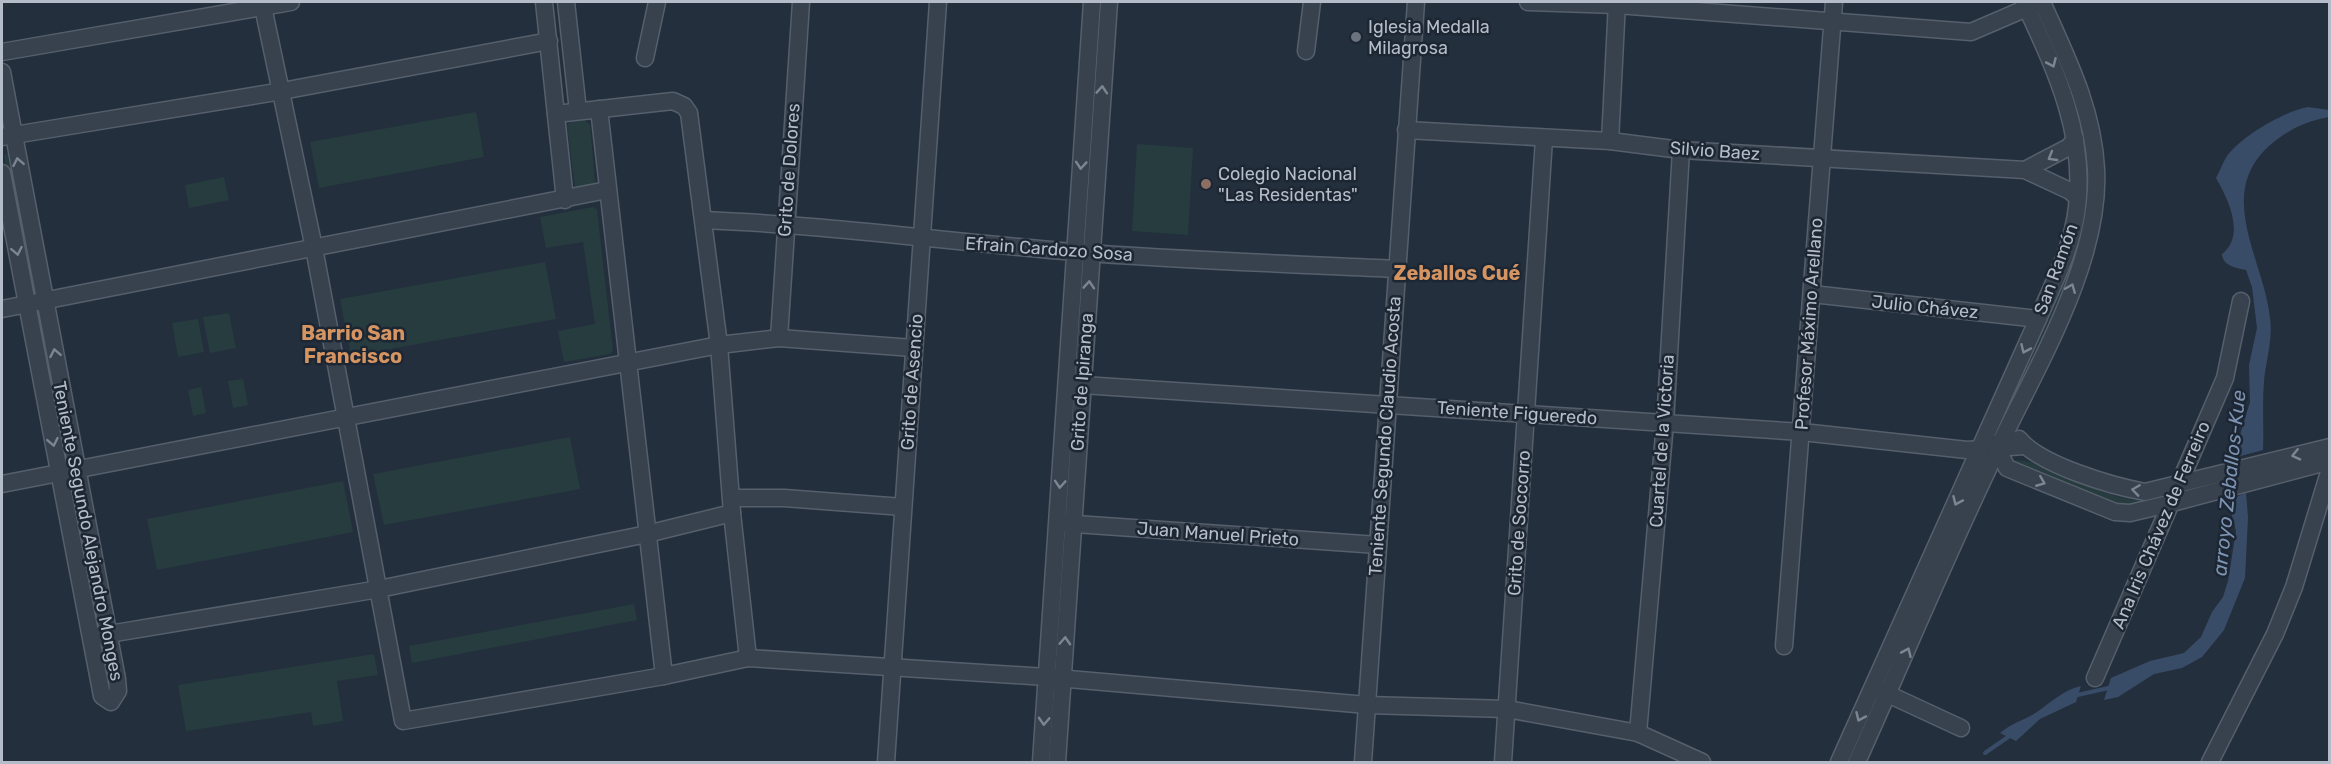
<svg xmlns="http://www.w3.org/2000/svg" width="2331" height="764" font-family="Rubik,sans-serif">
<rect width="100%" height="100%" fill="#242f3e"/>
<g fill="#263c3f">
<path d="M2067 71 2088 149 2089 201 2075 264 2006 415H2004L2072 263 2083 225 2088 177 2085 150Z"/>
<path d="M476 112 484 157 319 188 310 142Z"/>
<path d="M585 120 590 125 595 181 594 184 575 188 567 125 571 122Z"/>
<path d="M1137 144 1193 148 1188 235 1132 231Z"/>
<path d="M7 153 12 155 35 289 28 251 19 235 4 156Z"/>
<path d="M224 177 229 200 189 208 185 185Z"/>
<path d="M593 207 597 210 613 351 610 354 564 362 558 331 595 324 583 242 546 248 540 217Z"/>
<path d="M545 262 556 319 351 356 340 299Z"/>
<path d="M36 310H40L67 460H65Z"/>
<path d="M229 313 236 348 210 353 203 317Z"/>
<path d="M198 319 204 352 178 357 172 323Z"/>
<path d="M243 379 248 405 233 408 228 381Z"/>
<path d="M201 387 206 413 193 416 188 390Z"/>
<path d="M570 437 580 489 384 525 373 474Z"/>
<path d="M2015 460C2061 463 2097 499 2144 501L2125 508 2012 461Z"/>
<path d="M343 481 353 532 157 570 147 519Z"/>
<path d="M634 604 637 620 412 663 409 646Z"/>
<path d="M374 654 378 675 337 681 343 721 313 726 311 712 186 731 178 685Z"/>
</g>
<g fill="#394c67">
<path d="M2308 107 2329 110V117C2306 121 2287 130 2269 146 2215 195 2264 260 2270 318 2273 340 2266 360 2264 381 2262 404 2264 427 2263 450L2233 458 2250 402 2249 365 2257 328 2252 287 2246 270C2236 268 2223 266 2222 254 2246 235 2228 199 2216 178 2220 171 2223 162 2227 156 2243 135 2283 112 2308 107Z"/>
<path d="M2246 493 2248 517 2245 578 2224 630 2202 657 2182 668 2154 674 2118 697 2104 700 2111 678 2150 661 2184 653 2201 637 2212 612 2223 597 2228 581 2236 531 2228 500Z"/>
<path d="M2081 686 2076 702 2040 719 2016 741 2000 733C2011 723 2025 720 2037 712 2051 702 2064 690 2081 686Z"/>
</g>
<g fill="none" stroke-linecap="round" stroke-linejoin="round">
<g stroke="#394c67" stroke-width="4">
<path d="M2073 696 2113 687"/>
<path d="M1985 753 2011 735"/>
</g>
<g stroke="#565f6c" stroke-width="19">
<g id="minor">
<path d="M544 2 565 200"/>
<path d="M566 2 578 111"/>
<path d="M1528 2 1617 5 1971 32 2036 4"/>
<path d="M263 7 314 248 403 721 664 676 748 658 1046 677 1367 705 1507 709 1638 733 1702 762"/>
<path d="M1306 51 1312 2"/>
<path d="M2 52 291 2"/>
<path d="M645 58 657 2"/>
<path d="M2 72 117 679 118 691 111 702 102 696 2 173"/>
<path d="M599 109 664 676"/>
<path d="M556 114 673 101 684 106 689 113 719 345 732 513 748 658"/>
<path d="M1406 130 1610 141 1681 150 2025 170 2070 191 2077 197"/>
<path d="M2 137 282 91 549 41"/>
<path d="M1610 141 1617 2"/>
<path d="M2025 170 2069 147 2075 139"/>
<path d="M704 220C828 225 951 242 1074 252 1181 260 1288 264 1395 269"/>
<path d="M1812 294 2038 319"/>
<path d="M2 309 607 190"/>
<path d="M779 338 801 2"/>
<path d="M1067 384 1802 432 1967 450 2024 446"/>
<path d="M2019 439C2040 465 2112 486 2145 492L2330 447"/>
<path d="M1995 444 2007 468 2115 512 2130 513 2172 503 2330 461"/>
<path d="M2 484 719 345 779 338 913 348"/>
<path d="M731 498H784L903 507"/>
<path d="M1061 523 1378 545"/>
<path d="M97 636 379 589 647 534 732 513"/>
<path d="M1784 646 1834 2"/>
<path d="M2095 678 2225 378 2241 301"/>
<path d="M1877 689 1961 728"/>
<path d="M1638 733 1665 423 1681 150"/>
<path d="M886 762 938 2"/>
<path d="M1041 762 1092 2"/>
<path d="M1057 762 1109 2"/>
<path d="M1363 762 1416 2"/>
<path d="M1503 762 1544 139"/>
<path d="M1839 762 2038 319C2053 284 2073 246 2077 207 2086 132 2054 67 2024 2"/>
<path d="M1857 762C1904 658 1948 551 1998 448 2037 366 2101 261 2096 169 2093 108 2066 56 2042 2"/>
<path d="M2210 762 2275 634 2294 587 2330 469"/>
</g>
</g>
<use href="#minor" stroke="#38414e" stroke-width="16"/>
</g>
<defs><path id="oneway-chevron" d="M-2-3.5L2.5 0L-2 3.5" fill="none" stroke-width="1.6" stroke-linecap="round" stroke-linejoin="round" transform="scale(1.5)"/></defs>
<g stroke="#7c8592">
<use href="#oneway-chevron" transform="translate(2052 63) rotate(66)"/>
<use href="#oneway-chevron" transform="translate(1102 90) rotate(-86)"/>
<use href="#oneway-chevron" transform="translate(2052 157) rotate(150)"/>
<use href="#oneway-chevron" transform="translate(18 162) rotate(-101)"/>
<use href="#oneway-chevron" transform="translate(1081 165) rotate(94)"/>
<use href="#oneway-chevron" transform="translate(17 251) rotate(79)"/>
<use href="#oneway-chevron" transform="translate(1089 285) rotate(-86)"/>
<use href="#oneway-chevron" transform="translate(2071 288) rotate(-68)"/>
<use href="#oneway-chevron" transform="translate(2025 349) rotate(114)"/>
<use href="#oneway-chevron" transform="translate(55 353) rotate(-101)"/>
<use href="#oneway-chevron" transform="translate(53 442) rotate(79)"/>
<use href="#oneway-chevron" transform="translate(2296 455) rotate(167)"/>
<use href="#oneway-chevron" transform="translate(2041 482) rotate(22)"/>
<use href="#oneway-chevron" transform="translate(1060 484) rotate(94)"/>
<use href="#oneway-chevron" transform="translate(2136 490) rotate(-172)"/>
<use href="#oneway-chevron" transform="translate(1957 501) rotate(114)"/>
<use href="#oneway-chevron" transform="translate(1065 641) rotate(-87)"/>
<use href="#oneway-chevron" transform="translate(1907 652) rotate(-66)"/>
<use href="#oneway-chevron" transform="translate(1860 717) rotate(114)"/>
<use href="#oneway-chevron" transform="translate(1044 721) rotate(93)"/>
</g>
<circle fill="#6b7280" stroke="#1d2633" stroke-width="2" cx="1356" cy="37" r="6"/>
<circle fill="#8d6e63" stroke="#1d2633" stroke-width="2" cx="1206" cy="184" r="6"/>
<g text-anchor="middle" stroke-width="5" stroke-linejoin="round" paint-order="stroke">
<g font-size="18" fill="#b4bcc9" stroke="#1d2633" text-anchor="start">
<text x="1368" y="33">Iglesia Medalla<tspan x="1368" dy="21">Milagrosa</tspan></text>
<text x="1218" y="180">Colegio Nacional<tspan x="1218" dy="21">"Las Residentas"</tspan></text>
</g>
<g font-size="18" fill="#b4bcc9" stroke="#1d2633">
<text transform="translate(1715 151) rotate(4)" y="6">Silvio Baez</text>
<text transform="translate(789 170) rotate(-86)" y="6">Grito de Dolores</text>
<text transform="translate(1049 249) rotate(4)" y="6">Efrain Cardozo Sosa</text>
<text transform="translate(2056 269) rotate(-70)" y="6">San Ramón</text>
<text transform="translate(1925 307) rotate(6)" y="6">Julio Chávez</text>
<text transform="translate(1809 324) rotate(-86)" y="6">Profesor Máximo Arellano</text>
<text transform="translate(912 382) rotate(-86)" y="6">Grito de Asencio</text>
<text transform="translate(1082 382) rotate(-86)" y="6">Grito de Ipiranga</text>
<text transform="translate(1517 413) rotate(4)" y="6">Teniente Figueredo</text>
<text transform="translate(1385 436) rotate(-86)" y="6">Teniente Segundo Claudio Acosta</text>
<text transform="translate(1662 441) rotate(-86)" y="6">Cuartel de la Victoria</text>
<text transform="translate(1519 523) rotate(-86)" y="6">Grito de Soccorro</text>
<text transform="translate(2161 525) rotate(-67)" y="6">Ana Iris Chávez de Ferreiro</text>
<text transform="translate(88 531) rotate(79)" y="6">Teniente Segundo Alejandro Monges</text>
<text transform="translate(1218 534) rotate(4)" y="6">Juan Manuel Prieto</text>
</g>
<g font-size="20" font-weight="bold" fill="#d59563" stroke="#1d2633">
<text x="1457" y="280">Zeballos Cué</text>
<text x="353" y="340">Barrio San<tspan x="353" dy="23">Francisco</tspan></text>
</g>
<g font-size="20" font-style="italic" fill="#7c92b1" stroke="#1d2633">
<text transform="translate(2229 483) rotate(-84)" y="7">arroyo Zeballos-Kue</text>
</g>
</g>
<rect width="2331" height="764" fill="none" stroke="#b4bcc9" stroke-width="6"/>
</svg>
